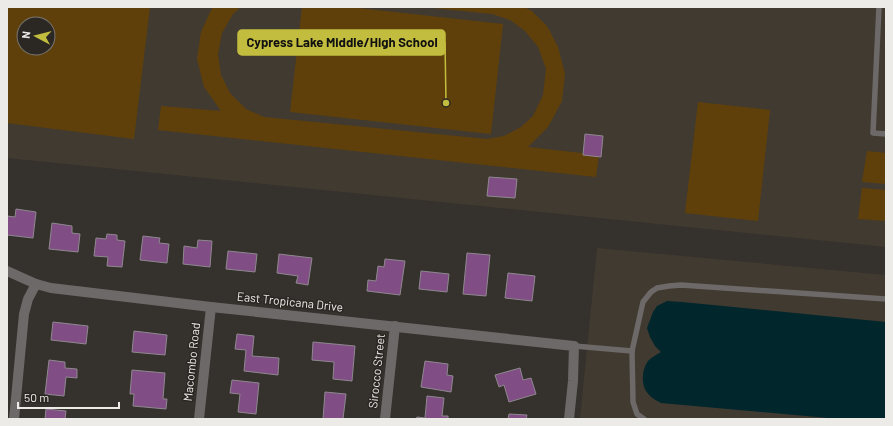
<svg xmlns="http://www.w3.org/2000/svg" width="893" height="426" font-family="Barlow,sans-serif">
<rect width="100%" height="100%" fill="#35312d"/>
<g fill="#413a30" fill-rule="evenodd">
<path d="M7 7H886V247L7 158ZM24 24H48V48H24Z"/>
<path d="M597 248 886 275V419H580Z"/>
</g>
<g fill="#60400a" fill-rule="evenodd">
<path d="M7 7H150L134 139 7 123ZM24 24H48V48H24Z"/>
<path d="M213 7H241L233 14 222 33 218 54 221 75 230 93 246 109 264 117 487 139 504 136 521 127 533 116 543 95 546 69 538 47 525 31 510 20 492 14 423 7H524L532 11 547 26 558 47 565 74 562 101 548 127 528 147 599 155 596 177 158 130 161 106 221 111 204 87 197 59 201 32 211 10Z"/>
<path d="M302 7H349L503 24 491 134 290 112Z"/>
<path d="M698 102 770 110 758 221 685 213Z"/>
<path d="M867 151 886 153V184L862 182Z"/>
<path d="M862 188 886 190V221L858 219Z"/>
</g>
<path fill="#01272d" d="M667 301 682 302 886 322V419H839L661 403C655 400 650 397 646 391 641 383 642 369 648 361 652 357 656 355 661 352L655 346 650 337 647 328 653 312 657 306Z"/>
<g fill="#814d85" stroke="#8e898e">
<path d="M585 134 603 136 601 157 583 155Z"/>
<path d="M489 177 517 179 515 198 487 196Z"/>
<path d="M16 209 36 212 33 238 7 235V216L15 217Z"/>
<path d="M52 223 72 226V233L80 234 78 252 49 249Z"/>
<path d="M107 234 117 235V240L125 241 122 267 107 266 108 257 94 256 96 238 106 239Z"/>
<path d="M143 236 160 238 159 243 169 244 167 263 140 260Z"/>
<path d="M198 240 212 241 210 267 183 264 184 246 197 248Z"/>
<path d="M228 251 257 254 255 272 226 269Z"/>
<path d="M467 253 490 255 486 296 463 294Z"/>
<path d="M279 254 312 258 308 285 296 283 298 276 277 273Z"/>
<path d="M385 259 405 261 400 295 367 291 368 280 376 281 378 266 384 267Z"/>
<path d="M421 271 449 274 447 292 419 289Z"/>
<path d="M508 273 535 276 532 301 505 298Z"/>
<path d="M53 322 88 326 86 344 51 340Z"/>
<path d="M134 331 167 335 165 355 132 352Z"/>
<path d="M237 334 254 336 252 356 279 358 278 375 244 371 246 350 235 349Z"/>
<path d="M313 342 355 346 352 381 333 379 334 362 312 360Z"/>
<path d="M49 360 65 362V368L77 369V378L66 377 64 396 45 394Z"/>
<path d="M425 361 448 364 447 375 453 376 451 392 421 387Z"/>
<path d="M520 368 523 380 531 378 536 394 509 402 504 385 499 387 495 375Z"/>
<path d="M132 370 165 373 163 399H167L166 409 133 406 134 394H130Z"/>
<path d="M232 380 259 383 256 414 238 412 240 394 230 393Z"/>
<path d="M325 392 346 394 343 419H323Z"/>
<path d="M427 396 444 398 442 416H448V419H416L417 417 425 418Z"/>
<path d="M46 409 66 411 65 419H45Z"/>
<path d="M509 414 527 415 526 419H508Z"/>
</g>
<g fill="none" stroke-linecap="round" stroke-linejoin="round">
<g stroke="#6c6968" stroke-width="5.5">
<path d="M879 7 873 133 886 134"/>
<path d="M574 346 632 351"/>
<path d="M644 419 637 414 633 402 632 351 643 302 651 292 657 288 669 286 681 285 886 299"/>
</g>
<g stroke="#6c6968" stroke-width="10">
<path d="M7 271 36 284 51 288 211 307 574 346 573 381 569 419"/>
<path d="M14 419 24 314 28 299 36 284"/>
<path d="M199 419 211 307"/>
<path d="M385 419 395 326"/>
</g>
</g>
<g text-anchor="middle" stroke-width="3" stroke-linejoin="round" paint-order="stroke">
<g font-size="12" fill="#edebe8" stroke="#2b2723">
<text transform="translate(290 302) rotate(6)" y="4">East Tropicana Drive</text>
<text transform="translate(192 362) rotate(-84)" y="4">Macombo Road</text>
<text transform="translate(377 371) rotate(-84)" y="4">Sirocco Street</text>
</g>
</g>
<path fill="none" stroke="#c2bd3f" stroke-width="1.5" d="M446 103L445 42"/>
<circle fill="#c2bd3f" stroke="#2b2723" stroke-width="1.5" cx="446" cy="103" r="4"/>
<rect fill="#c2bd3f" stroke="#c2bd3f" stroke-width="1.5" x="238" y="30" width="207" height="25" rx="4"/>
<g font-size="13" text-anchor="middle" font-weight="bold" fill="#111">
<text x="342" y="47">Cypress Lake Middle/High School</text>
</g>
<rect width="893" height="426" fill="none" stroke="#edebe8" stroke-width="16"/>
<g transform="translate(36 36) rotate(277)"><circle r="19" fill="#2b2723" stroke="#797572"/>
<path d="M0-3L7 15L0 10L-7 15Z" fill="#c2bd3f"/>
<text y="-6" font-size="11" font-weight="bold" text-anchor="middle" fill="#edebe8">N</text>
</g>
<path d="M18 402v6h101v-6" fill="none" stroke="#edebe8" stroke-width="2"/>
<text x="24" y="402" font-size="12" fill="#edebe8" stroke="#2b2723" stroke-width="3" paint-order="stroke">50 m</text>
</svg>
